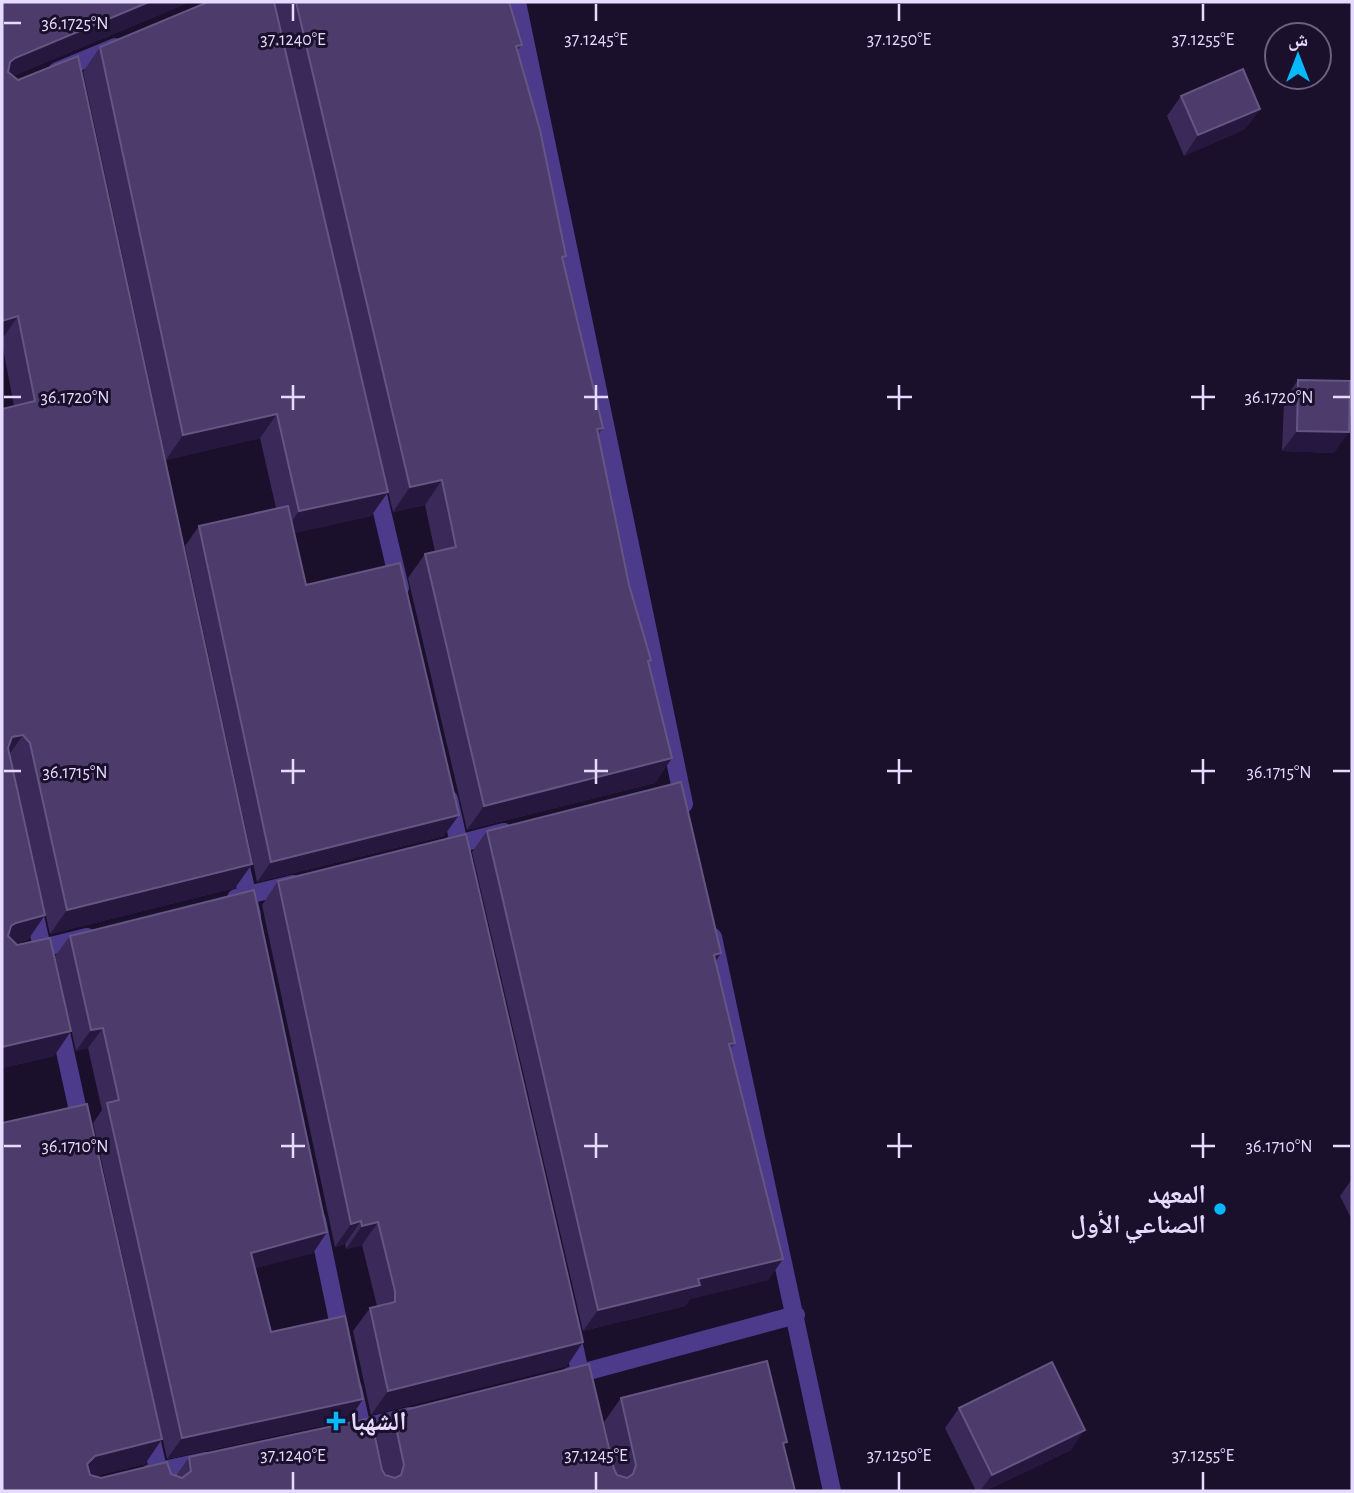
<svg xmlns="http://www.w3.org/2000/svg" width="1354" height="1493" font-family="'Alegreya Sans','Noto Naskh Arabic',sans-serif">
<rect width="100%" height="100%" fill="#1a102b"/>
<g fill="none" stroke-linecap="round" stroke-linejoin="round">
<g stroke="#4c3a8b" stroke-width="18">
<path d="M517 2 684 804"/>
<path d="M57 71 115 47"/>
<path d="M375 482 400 588"/>
<path d="M449 799 462 857"/>
<path d="M450 846 504 832"/>
<path d="M238 854 252 915"/>
<path d="M236 898 293 884"/>
<path d="M32 903 45 961"/>
<path d="M713 937 832 1491"/>
<path d="M2 958 87 937"/>
<path d="M58 1019 82 1129"/>
<path d="M317 1220 342 1340"/>
<path d="M571 1332 584 1390"/>
<path d="M570 1376 796 1315"/>
<path d="M353 1388 365 1442"/>
<path d="M149 1429 163 1491"/>
<path d="M352 1430 410 1416"/>
<path d="M150 1473 205 1461"/>
</g>
</g>
<g fill="#3b2959">
<path d="M2 2H190L13 76 252 864 235 888 50 934 12 766 28 940 15 943 71 1031 54 1056 2 1068 14 406 2 343Z"/>
<path d="M208 2H509L522 45 517 51 563 262 603 428 598 435 629 585 672 758 655 783 467 830 408 578 425 554 435 552 425 505 393 512 328 236 388 492 371 516 294 533 306 585 444 836 257 882 185 546 199 526 276 508 260 438 166 460 83 72 100 47Z"/>
<path d="M1181 96 1260 109 1245 129 1184 156 1167 116Z"/>
<path d="M1298 380 1334 453 1282 451 1284 400Z"/>
<path d="M487 831 721 953 716 961 735 1043 730 1049 783 1259 768 1280 690 1299 685 1306 583 1331 472 852Z"/>
<path d="M278 881 567 1366 371 1415 353 1331 370 1308 377 1306 362 1245 346 1249 345 1244 335 1247 262 905Z"/>
<path d="M70 936 327 1232 313 1253 255 1268 271 1332 363 1399 349 1420 167 1459 93 1123 102 1110 88 1048 76 1051 55 956Z"/>
<path d="M1352 1179V1220L1340 1196Z"/>
<path d="M621 1398 784 1447 795 1491H2L162 1439 145 1464 95 1476 101 1478 171 1474 176 1476 189 1457 382 1470 383 1472 376 1437 393 1413 614 1469 615 1471 604 1422Z"/>
<path d="M959 1408 1071 1450 985 1491H976L945 1428Z"/>
</g>
<g fill="#26173f">
<path d="M149 2H190L2 81 10 62 15 58Z"/>
<path d="M1260 109 1245 129 1184 156 1198 135Z"/>
<path d="M18 316 2 339V321Z"/>
<path d="M277 414 260 438 166 460 183 435Z"/>
<path d="M1297 431 1349 432 1334 453 1282 451Z"/>
<path d="M442 480 425 505 393 512 410 487Z"/>
<path d="M388 492 371 516 282 536 299 511Z"/>
<path d="M23 735 6 759 2 760 12 737Z"/>
<path d="M672 758 655 783 467 830 484 806Z"/>
<path d="M459 815 444 836 257 882 271 862Z"/>
<path d="M252 864 235 888 50 934 67 910Z"/>
<path d="M45 915 28 940 2 946 11 926 16 923Z"/>
<path d="M721 953 707 974 714 955Z"/>
<path d="M103 1028 88 1048 76 1051 91 1030Z"/>
<path d="M71 1031 54 1056 2 1068V1047Z"/>
<path d="M361 1221 345 1244 335 1247 351 1224Z"/>
<path d="M378 1222 362 1245 346 1249 362 1226Z"/>
<path d="M327 1232 313 1253 237 1273 251 1253Z"/>
<path d="M783 1259 768 1280 690 1299 685 1306 583 1331 598 1310 698 1279Z"/>
<path d="M583 1342 567 1366 371 1415 388 1391Z"/>
<path d="M363 1399 349 1420 167 1459 182 1438Z"/>
<path d="M1085 1430 1071 1450 985 1491H980L992 1475Z"/>
<path d="M162 1439 145 1464 78 1480 87 1464 95 1456Z"/>
</g>
<g fill="#4d3c6b" stroke="#655582" stroke-width="2">
<path d="M2 2H149L15 58 10 62 8 72 18 80 78 56 252 864 67 910 30 743 23 735 12 737 8 748 45 915 16 923 11 926 8 936 17 945 50 938 71 1031 2 1047V409L35 401 18 316 2 321Z"/>
<path d="M208 2H274L388 492 299 511 277 414 183 435 100 47Z"/>
<path d="M296 2H509L522 45 516 46 540 130 566 256 562 257 603 428 597 429 629 585 651 660 648 661 672 758 484 806 425 554 456 547 442 480 410 487Z"/>
<path d="M1243 69 1260 109 1198 135 1181 96Z"/>
<path d="M1298 380 1350 381 1349 432 1297 431Z"/>
<path d="M288 506 306 585 400 563 459 815 271 862 199 526Z"/>
<path d="M681 782 721 953 714 955 735 1043 729 1044 783 1259 698 1279 700 1285 598 1310 487 831Z"/>
<path d="M466 834 583 1342 388 1391 370 1308 395 1302V1291L378 1222 362 1226 361 1221 351 1224 278 881Z"/>
<path d="M254 890 327 1232 251 1253 271 1332 345 1316 363 1399 182 1438 107 1103 119 1100 103 1028 91 1030 70 936Z"/>
<path d="M87 1104 162 1439 95 1456 87 1464 90 1475 101 1478 167 1462 171 1474 182 1478 191 1471 189 1457 371 1418 382 1470 385 1475 395 1478 401 1475 404 1465 393 1413 589 1364 614 1469 617 1475 627 1478 633 1474 636 1465 621 1398 767 1361 787 1442 783 1443 795 1491H2V1123Z"/>
<path d="M1052 1362 1085 1430 992 1475 959 1408Z"/>
</g>
<path fill="none" stroke="#e5daff" stroke-width="2.5" d="M293 4V21M596 4V21M899 4V21M1203 4V21M4 23H21M293 385V410M596 385V410M899 385V410M1203 385V410M4 397H21M281 397H305M584 397H608M887 397H912M1191 397H1215M1333 397H1350M293 759V784M596 759V784M899 759V784M1203 759V784M4 771H21M281 771H305M584 771H608M887 771H912M1191 771H1215M1333 771H1350M293 1133V1158M596 1133V1158M899 1133V1158M1203 1133V1158M4 1146H21M281 1146H305M584 1146H608M887 1146H912M1191 1146H1215M1333 1146H1350M293 1472V1490M596 1472V1490M899 1472V1490M1203 1472V1490"/>
<g fill="#06b9ff" stroke="#1a102b" stroke-width="2.5">
<circle cx="1220" cy="1209" r="7"/>
<path d="M332.5 1410.5h7v7h7v7h-7v7h-7v-7h-7v-7h7z"/>
</g>
<g text-anchor="middle" stroke-width="6" stroke-linejoin="round" paint-order="stroke">
<g font-size="26" font-weight="bold" fill="#e5daff" stroke="#1a102b" text-anchor="end">
<text x="1206" y="1203">المعهد<tspan x="1206" dy="30">الصناعي الأول</tspan></text>
<text x="350" y="1430" text-anchor="start">الشهبا</text>
</g>
</g>
<g font-size="18" text-anchor="middle" fill="#e5daff" stroke="#1a102b" stroke-width="6" stroke-linejoin="round" paint-order="stroke">
<text x="75" y="29">36.1725°N</text>
<text x="293" y="45">37.1240°E</text>
<text x="596" y="45">37.1245°E</text>
<text x="899" y="45">37.1250°E</text>
<text x="1203" y="45">37.1255°E</text>
<text x="75" y="403">36.1720°N</text>
<text x="1279" y="403">36.1720°N</text>
<text x="75" y="778">36.1715°N</text>
<text x="1279" y="778">36.1715°N</text>
<text x="75" y="1152">36.1710°N</text>
<text x="1279" y="1152">36.1710°N</text>
<text x="293" y="1461">37.1240°E</text>
<text x="596" y="1461">37.1245°E</text>
<text x="899" y="1461">37.1250°E</text>
<text x="1203" y="1461">37.1255°E</text>
</g>
<rect width="1354" height="1493" fill="none" stroke="#e5daff" stroke-width="7"/>
<g transform="translate(1298 56)"><circle r="33" fill="#1a102b" stroke="#6b6180" stroke-width="2"/>
<path d="M0-5L12 26L0 18L-12 26Z" fill="#06b9ff"/>
<text y="-10" font-size="19" font-weight="bold" text-anchor="middle" fill="#e5daff">ش</text>
</g>
</svg>
